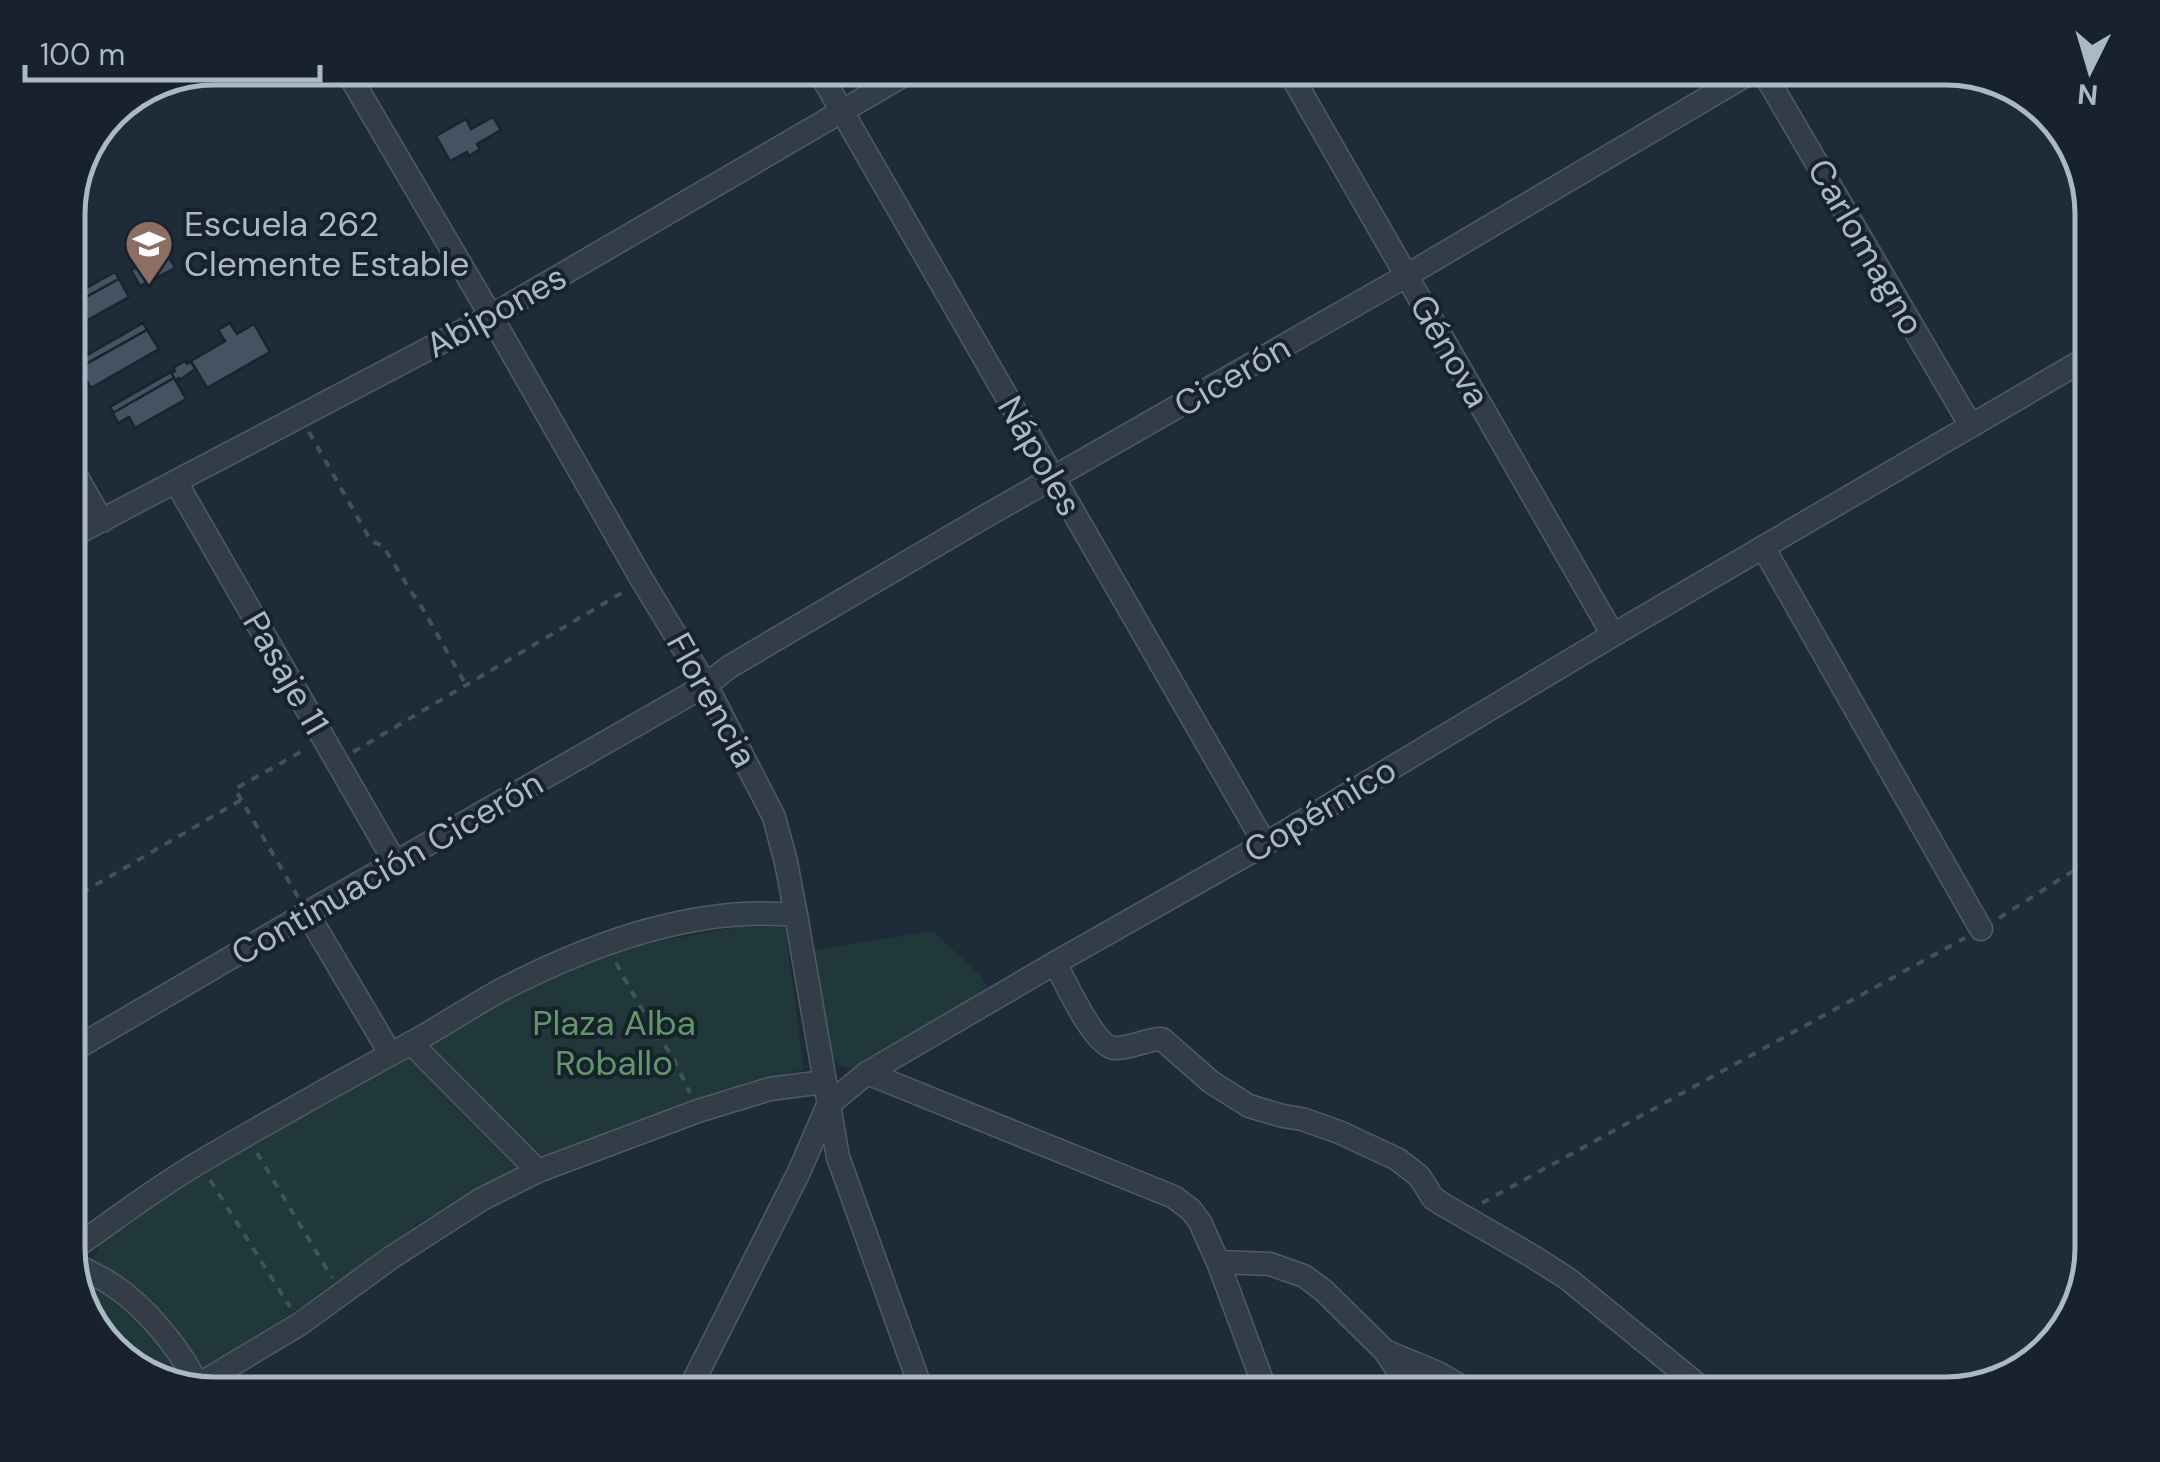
<svg xmlns="http://www.w3.org/2000/svg" width="2160" height="1462" font-family="'DM Sans',sans-serif">
<rect width="100%" height="100%" fill="#1e2b38"/>
<g fill="#203839">
<path d="M762 923 785 929 804 1069 718 1096 504 1179 416 1224 377 1259 181 1384 132 1369 87 1321 71 1268 94 1256 102 1242 172 1193 398 1057 517 991 583 964 653 942Z"/>
<path d="M933 931 982 977 989 990 864 1069C847 1070 839 1067 828 1054L814 950Z"/>
</g>
<g fill="#445362" stroke="#19242e" stroke-width="2.5">
<path d="M493 117 501 130 477 144 480 149 469 156 467 152 450 161 436 136 466 119 471 129Z"/>
<path d="M166 251 175 268 140 286 131 270Z"/>
<path d="M115 272 119 279 68 307V298Z"/>
<path d="M119 279 129 297 68 331V307Z"/>
<path d="M143 323 147 330 79 368 75 362Z"/>
<path d="M230 323 237 334 254 324 270 352 207 388 191 361 225 341 218 330Z"/>
<path d="M147 330 159 349 91 388 79 368Z"/>
<path d="M185 361 187 364 191 362 195 369 180 380 179 378 175 380 171 373 175 371 173 368Z"/>
<path d="M171 372 174 378 114 413 110 407Z"/>
<path d="M174 378 186 399 135 428 129 417 118 423 113 413Z"/>
</g>
<g fill="none" stroke-linecap="round" stroke-linejoin="round">
<g stroke="#4f5b66" stroke-width="25">
<g id="minor">
<path d="M345 68 491 316 642 580 706 685 774 817 786 862 796 915 838 1157 923 1394"/>
<path d="M817 68 1265 844"/>
<path d="M1287 68 1613 635"/>
<path d="M1761 68 1971 426"/>
<path d="M68 462 102 521"/>
<path d="M176 482 396 864"/>
<path d="M68 538 491 316 916 68"/>
<path d="M1763 547 1981 929"/>
<path d="M307 913 390 1053"/>
<path d="M1055 963C1065 981 1094 1046 1114 1048 1130 1049 1146 1039 1162 1039L1211 1082 1249 1106 1283 1116 1302 1119 1339 1132 1397 1159 1419 1176 1433 1198 1442 1204 1532 1256 1568 1279 1709 1394"/>
<path d="M411 1043 538 1171"/>
<path d="M68 1053 307 913 706 685 729 667 979 520 1406 276 1758 68"/>
<path d="M867 1073 1174 1197 1191 1210 1200 1222 1218 1262 1267 1394"/>
<path d="M68 1252C112 1222 154 1189 200 1162 270 1121 341 1081 413 1042 444 1025 473 1005 505 988 593 943 696 905 796 915"/>
<path d="M69 1262C83 1269 97 1275 111 1284 146 1306 183 1352 200 1390"/>
<path d="M1218 1262 1270 1264 1304 1276 1323 1290 1385 1351 1438 1373 1474 1394"/>
<path d="M1385 1351 1413 1394"/>
<path d="M193 1388 300 1324 392 1257 482 1199 538 1171 698 1111 770 1089 824 1082"/>
<path d="M687 1394 799 1172 828 1105 867 1073 1055 963 1265 844 1613 635 2092 355"/>
</g>
</g>
<g stroke="#3d5556" stroke-width="4" stroke-dasharray="8 8" stroke-linecap="butt">
<path d="M309 432 371 541 383 546 414 596 417 599 466 685"/>
<path d="M353 752 625 591"/>
<path d="M298 897 235 789 306 749"/>
<path d="M68 901 241 800"/>
<path d="M1999 918 2092 859"/>
<path d="M616 963 655 1033 672 1055 690 1093"/>
<path d="M257 1153 332 1278"/>
<path d="M210 1180 290 1307"/>
<path d="M1482 1203 1965 938"/>
</g>
<use href="#minor" stroke="#323d48" stroke-width="22"/>
</g>
<defs>
<g id="school-pin" transform="scale(2.5)"><path d="M0 17L-7.5 6A9.5 9.5 0 1 1 7.5 6Z" fill="#8d6e63" stroke="#17222c"/><path d="M0-5L7-2L0 1L-7-2ZM-4 1L0 2.5L4 1V4Q0 6-4 4Z" fill="#fff"/></g>
</defs>
<g fill-rule="evenodd">
<use href="#school-pin" x="149" y="244"/>
</g>
<g text-anchor="middle" stroke-width="8" stroke-linejoin="round" paint-order="stroke">
<g font-size="35" fill="#abb8c5" stroke="#17222c" text-anchor="start">
<text x="184" y="236">Escuela 262<tspan x="184" dy="40">Clemente Estable</tspan></text>
</g>
<g font-size="35" fill="#abb8c5" stroke="#17222c">
<text transform="translate(1866 247) rotate(60)" y="12">Carlomagno</text>
<text transform="translate(496 311) rotate(-29)" y="12">Abipones</text>
<text transform="translate(1450 351) rotate(60)" y="12">Génova</text>
<text transform="translate(1232 376) rotate(-30)" y="12">Cicerón</text>
<text transform="translate(1040 456) rotate(60)" y="12">Nápoles</text>
<text transform="translate(286 673) rotate(60)" y="12">Pasaje 11</text>
<text transform="translate(712 700) rotate(61)" y="12">Florencia</text>
<text transform="translate(1320 810) rotate(-31)" y="12">Copérnico</text>
<text transform="translate(387 868) rotate(-30)" y="12">Continuación Cicerón</text>
</g>
<g font-size="35" fill="#629769" stroke="#17222c">
<text x="614" y="1035">Plaza Alba<tspan x="614" dy="40">Roballo</tspan></text>
</g>
</g>
<path d="M0 0H2160V1462H0ZM214 85H1946A129 129 0 0 1 2075 214V1248A129 129 0 0 1 1946 1377H214A129 129 0 0 1 85 1248V214A129 129 0 0 1 214 85Z" fill="#17222c" fill-rule="evenodd"/>
<path fill="none" stroke="#abb8c5" stroke-width="5" d="M214 85H1946A129 129 0 0 1 2075 214V1248A129 129 0 0 1 1946 1377H214A129 129 0 0 1 85 1248V214A129 129 0 0 1 214 85Z"/>
<g transform="translate(2090 70) rotate(185)" stroke="#17222c" stroke-width="8" paint-order="stroke">
<path d="M0-8L18 38L0 25L-18 38Z" fill="#abb8c5"/>
<text y="-15" font-size="28" font-weight="bold" text-anchor="middle" fill="#abb8c5">N</text>
</g>
<path d="M25 65v15h295v-15" fill="none" stroke="#abb8c5" stroke-width="5"/>
<text x="40" y="65" font-size="30" fill="#abb8c5" stroke="#17222c" stroke-width="8" paint-order="stroke">100 m</text>
</svg>
